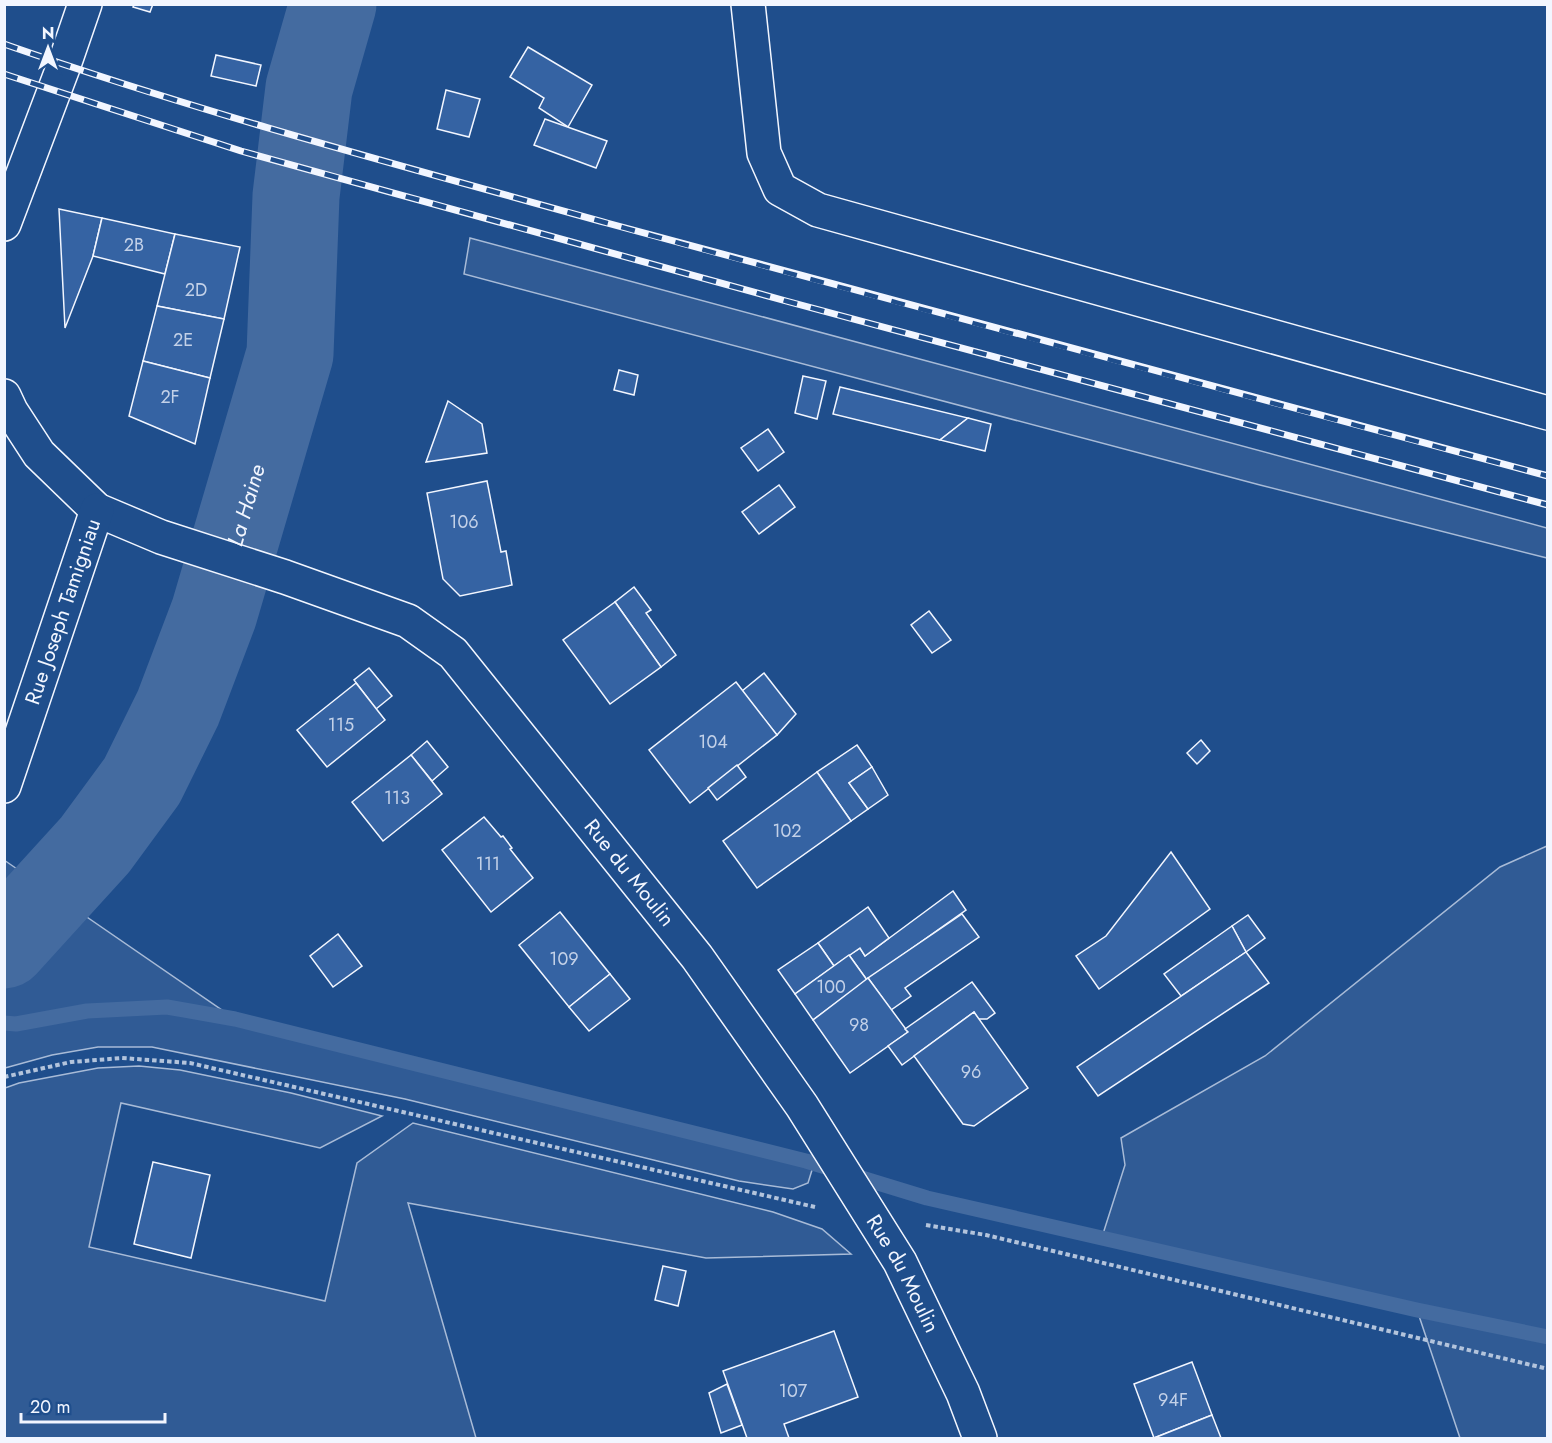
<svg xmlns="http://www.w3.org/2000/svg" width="1552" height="1443" font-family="Jost,sans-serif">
<rect width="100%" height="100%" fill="#1f4e8c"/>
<g fill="#305b95" stroke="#a8bbd7" stroke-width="1.5">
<path d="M470 238 1547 528V558L1260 485 464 274Z"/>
<path d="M1547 846V1438H1460L1417 1310 1102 1237 1125 1165 1121 1138 1265 1056 1500 867Z"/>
<path d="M4 860 235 1019 806 1161 812 1170 808 1183 793 1189 739 1181 405 1099 152 1047H98L52 1055 5 1068Z"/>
<path d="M139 1066 180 1070 291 1093 382 1116 320 1148 121 1103 89 1247 325 1301 357 1163 413 1123 773 1212 822 1229 851 1254 706 1258 408 1203 476 1438H5V1088L19 1083 98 1068Z"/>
</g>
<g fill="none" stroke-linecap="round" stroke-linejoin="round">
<path stroke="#446ba0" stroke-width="15" d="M4 1023 16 1024 87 1011 167 1007 235 1019 806 1161 927 1198 1417 1310 1548 1337"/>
<path stroke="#446ba0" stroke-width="87" id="s1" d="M4 945 95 845 142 781 178 708 214 613 290 354 296 196 309 88 333 4"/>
</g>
<g fill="#3563a3" stroke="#f2f6ff" stroke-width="1.5">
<path d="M134 4H153L150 12 133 7Z"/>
<path d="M528 47 592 85 568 127 539 108 544 98 510 77Z"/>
<path d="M216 55 261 65 256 86 211 76Z"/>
<path d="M446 90 480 99 469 137 437 129Z"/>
<path d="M545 119 607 141 596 168 534 145Z"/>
<path d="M59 209 102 218 93 256 65 328Z"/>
<path d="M102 218 175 234 165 274 93 256Z"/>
<path d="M175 234 240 247 224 319 157 306Z"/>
<path d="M157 306 224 319 210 378 143 361Z"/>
<path d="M143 361 210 378 195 444 129 416Z"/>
<path d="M619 370 638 375 634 395 614 390Z"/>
<path d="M803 376 826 381 817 419 795 413Z"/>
<path d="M840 387 968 418 940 440 833 414Z"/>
<path d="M448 401 482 424 487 453 426 462Z"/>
<path d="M968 418 991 424 985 451 940 440Z"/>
<path d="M768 429 784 452 758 471 741 448Z"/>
<path d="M487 481 501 552 506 551 512 585 460 596 443 579 427 493Z"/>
<path d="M779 485 795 507 759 534 742 512Z"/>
<path d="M634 587 651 610 646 613 676 655 661 667 615 602Z"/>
<path d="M615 602 661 667 610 704 563 640Z"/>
<path d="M929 611 951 640 932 653 911 625Z"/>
<path d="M369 668 392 696 376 709 354 680Z"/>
<path d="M764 673 796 714 777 735 742 691Z"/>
<path d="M736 682 777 735 690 803 649 750Z"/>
<path d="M356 683 385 720 327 767 297 730Z"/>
<path d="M1201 740 1210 751 1197 764 1187 753Z"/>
<path d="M427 741 448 767 432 781 411 755Z"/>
<path d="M857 745 872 767 849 783 868 809 851 821 817 772Z"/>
<path d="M411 755 442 794 383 841 352 802Z"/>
<path d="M737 765 746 777 717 800 708 788Z"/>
<path d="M872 767 888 795 868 809 849 783Z"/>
<path d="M817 772 851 821 757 888 723 841Z"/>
<path d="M484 817 501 837 503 836 512 848 510 849 533 878 491 912 442 850Z"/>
<path d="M1171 852 1210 909 1099 989 1076 956 1106 936Z"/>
<path d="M953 891 966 910 867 980 849 955 860 948 865 956Z"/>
<path d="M868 907 889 938 865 956 860 948 834 966 818 943Z"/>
<path d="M560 912 610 974 569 1007 519 945Z"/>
<path d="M962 914 979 937 905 988 911 996 891 1010 868 978Z"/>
<path d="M1248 915 1265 938 1246 952 1232 926Z"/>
<path d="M1232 926 1246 952 1181 996 1164 974Z"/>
<path d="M338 934 362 966 333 987 310 956Z"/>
<path d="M818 943 834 966 795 994 778 970Z"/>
<path d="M1246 952 1269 983 1098 1096 1077 1067Z"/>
<path d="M849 955 867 980 813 1020 795 994Z"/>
<path d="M610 974 630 999 589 1031 569 1007Z"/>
<path d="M868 978 908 1032 850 1073 813 1020Z"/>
<path d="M972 982 995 1013 987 1019H978L974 1012 902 1065 888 1046 908 1032 905 1029Z"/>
<path d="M974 1012 1028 1088 974 1126 963 1124 914 1056Z"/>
<path d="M153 1162 210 1175 191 1258 134 1244Z"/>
<path d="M663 1266 686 1271 678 1306 655 1300Z"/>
<path d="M834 1331 858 1397 784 1424 789 1438H747L723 1371Z"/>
<path d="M1192 1362 1212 1415 1154 1438 1134 1384Z"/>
<path d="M727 1384 742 1425 721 1433 709 1393Z"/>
<path d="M1212 1415 1221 1438H1154Z"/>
</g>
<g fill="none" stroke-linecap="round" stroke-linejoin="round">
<g stroke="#f2f6ff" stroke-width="36">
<g id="minor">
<path d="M748 4 764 153 780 189 818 210 1548 413"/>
<path d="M4 224 64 65 85 4"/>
<path id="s2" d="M4 396 11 411 39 454 97 510 161 537 285 577 408 621 453 653 697 957 802 1106 900 1262 963 1393 980 1438"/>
<path id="s3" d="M4 786 97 510"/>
</g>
</g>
<g stroke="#b3c4dc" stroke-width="4" stroke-dasharray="4.5 3" stroke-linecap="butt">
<path d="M4 1077 71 1062 122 1058 190 1063 815 1207"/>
<path d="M926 1225 986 1235 1548 1369"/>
</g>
<use href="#minor" stroke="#1f4e8c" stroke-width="33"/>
<g stroke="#f2f6ff" stroke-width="7">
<g id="rail">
<path d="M4 44C202 113 405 167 607 223 920 310 1234 393 1548 476"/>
<path d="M4 74 241 151 786 301 1548 505"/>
</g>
</g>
<use href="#rail" stroke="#1f4e8c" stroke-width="4.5" stroke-dasharray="14" stroke-linecap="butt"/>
</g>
<g text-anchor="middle" stroke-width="4.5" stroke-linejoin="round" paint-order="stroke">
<g font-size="18" fill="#c3d1e8">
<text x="134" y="251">2B</text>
<text x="196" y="296">2D</text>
<text x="183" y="346">2E</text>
<text x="170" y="403">2F</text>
<text x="464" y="528">106</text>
<text x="341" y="731">115</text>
<text x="713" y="748">104</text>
<text x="397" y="804">113</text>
<text x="787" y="837">102</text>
<text x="488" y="870">111</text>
<text x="564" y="965">109</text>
<text x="831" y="993">100</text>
<text x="859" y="1031">98</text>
<text x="971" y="1078">96</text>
<text x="793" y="1397">107</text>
<text x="1173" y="1406">94F</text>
</g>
<g font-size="21" fill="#f2f6ff" stroke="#1f4e8c">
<text dy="7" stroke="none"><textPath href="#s3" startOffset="184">Rue Joseph Tamigniau</textPath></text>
<text dy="7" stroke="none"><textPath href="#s2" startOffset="816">Rue du Moulin</textPath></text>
<text dy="7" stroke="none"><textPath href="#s2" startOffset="1302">Rue du Moulin</textPath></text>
</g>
<g font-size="22" font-style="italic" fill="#f2f6ff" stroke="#1f4e8c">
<text dy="8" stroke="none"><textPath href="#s1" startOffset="510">La Haine</textPath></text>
</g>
</g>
<rect width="1552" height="1443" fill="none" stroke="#f2f6ff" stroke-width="12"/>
<g transform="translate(48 48)" stroke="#1f4e8c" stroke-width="4.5" paint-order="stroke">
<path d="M0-4.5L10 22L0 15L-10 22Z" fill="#f2f6ff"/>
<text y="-9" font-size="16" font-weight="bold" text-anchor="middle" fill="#f2f6ff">N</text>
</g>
<path d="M21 1413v9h144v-9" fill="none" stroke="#f2f6ff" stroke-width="3"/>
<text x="30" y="1413" font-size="18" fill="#f2f6ff" stroke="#1f4e8c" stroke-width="4.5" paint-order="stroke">20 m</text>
</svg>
